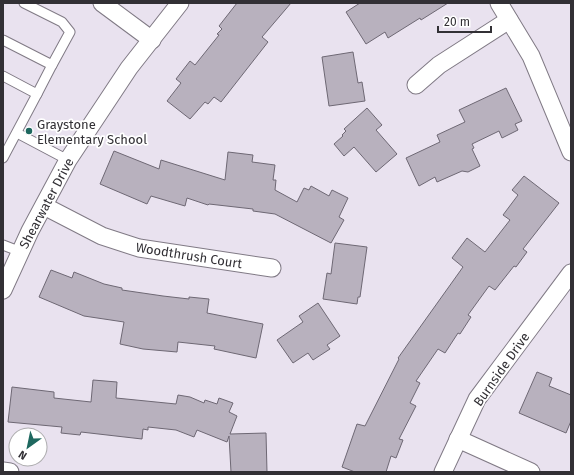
<svg xmlns="http://www.w3.org/2000/svg" width="574" height="475" font-family="'Fira Sans',sans-serif">
<rect width="100%" height="100%" fill="#e9e2ef"/>
<g fill="#b8b1be" stroke="#6e6874">
<path d="M237 3H291L262 37 268 42 221 102 214 97 208 104 205 102 190 119 167 101 181 83 176 79 190 61 195 65 219 35 217 34 222 29 219 26Z"/>
<path d="M360 3H448L421 20 420 18 388 38 385 32 366 44 346 12Z"/>
<path d="M353 52 358 83 362 82 365 101 329 106 322 57Z"/>
<path d="M506 88 522 121 515 124 518 130 502 138 499 131 472 144 474 148 472 149 480 166 468 172 462 171 437 182 435 177 419 186 406 158 440 142 437 135 465 122 459 110Z"/>
<path d="M367 108 382 125 376 130 397 154 376 172 354 147 344 156 334 144 343 136 342 135 346 131 344 129Z"/>
<path d="M114 151 159 169 161 160 225 180 228 152 253 155 252 162 275 165 273 180H276L275 190 297 202 304 188 309 190 311 186 329 196 332 190 348 198 339 217 344 220 331 243 275 214 253 211V209L209 204 208 205 187 198 185 206 151 196 147 204 100 184Z"/>
<path d="M524 176 559 203 523 249 527 252 516 267 514 266 495 290 489 286 468 315 471 317 460 334 458 333 445 353 438 349 416 381 420 383 410 403 416 406 399 439 403 440 396 458 391 456 386 472H355L342 467 357 424 365 426 399 359 398 358 463 267 452 258 467 238 485 252 510 220 503 215 518 195 512 190Z"/>
<path d="M335 243 367 247 360 297H358L357 304 323 299 327 273 331 274Z"/>
<path d="M51 270 72 278 74 272 104 284 122 288V290L163 296 189 299V297L209 299 207 313 263 324 256 358 214 349 215 346 178 342 177 352 143 349 120 344 124 322 84 316 39 297Z"/>
<path d="M318 303 340 336 327 345 330 349 313 360 308 353 293 363 277 340 303 322 299 316Z"/>
<path d="M537 372 552 378 549 386 571 395V421L566 433 519 413Z"/>
<path d="M93 380 117 382 116 398 176 404 178 395 190 397 204 403 205 400 217 404 219 398 233 403 229 412 237 416 230 434 266 433 267 472H231L229 436 227 442 197 430 194 437 176 430 148 427V430L143 429 142 439 81 432 80 435 61 433 62 427 8 422 12 387 54 392V398L91 402Z"/>
</g>
<g fill="none" stroke-linecap="round" stroke-linejoin="round">
<g stroke="#807a85" stroke-width="11">
<g id="service">
<path d="M3 40 52 65 70 32 62 22 24 3"/>
<path d="M3 76 37 94 3 158"/>
<path d="M37 94 52 65"/>
<path d="M17 133 68 160"/>
<path d="M3 245 21 252"/>
</g>
</g>
<g stroke="#807a85" stroke-width="19">
<g id="minor">
<path d="M102 3 152 40"/>
<path d="M499 3 531 56 571 152"/>
<path d="M416 85 439 65 509 20"/>
<path d="M44 206 102 236 139 248 272 268"/>
<path d="M3 290 30 231 68 160 129 68 180 3"/>
<path d="M458 439 531 472"/>
<path d="M3 471 10 472"/>
<path d="M443 472 477 399 571 273"/>
</g>
</g>
<use href="#service" stroke="#fff" stroke-width="9"/>
<use href="#minor" stroke="#fff" stroke-width="17"/>
</g>
<circle fill="#1e685f" stroke="#fff" stroke-width="1.5" cx="29" cy="131" r="4"/>
<g text-anchor="middle" stroke-width="3.5" stroke-linejoin="round" paint-order="stroke">
<g font-size="13" fill="#323035" stroke="#fff" text-anchor="start">
<text x="37" y="129">Graystone<tspan x="37" dy="15">Elementary School</tspan></text>
</g>
<g font-size="13" fill="#323035" stroke="#fff">
<text transform="translate(46 203) rotate(-62)" y="5">Shearwater Drive</text>
<text transform="translate(189 255) rotate(9)" y="5">Woodthrush Court</text>
<text transform="translate(501 369) rotate(-55)" y="5">Burnside Drive</text>
</g>
</g>
<rect width="574" height="475" fill="none" stroke="#323035" stroke-width="8"/>
<g transform="translate(28 447) rotate(213)"><circle r="19" fill="#ffffff" stroke="#adacae"/>
<path d="M0-3L7 15L0 10L-7 15Z" fill="#1e685f"/>
<text y="-6" font-size="11" font-weight="bold" text-anchor="middle" fill="#323035">N</text>
</g>
<path d="M438 26v6h53v-6" fill="none" stroke="#323035" stroke-width="2"/>
<text x="444" y="26" font-size="12" fill="#323035" stroke="#ffffff" stroke-width="3" paint-order="stroke">20 m</text>
</svg>
